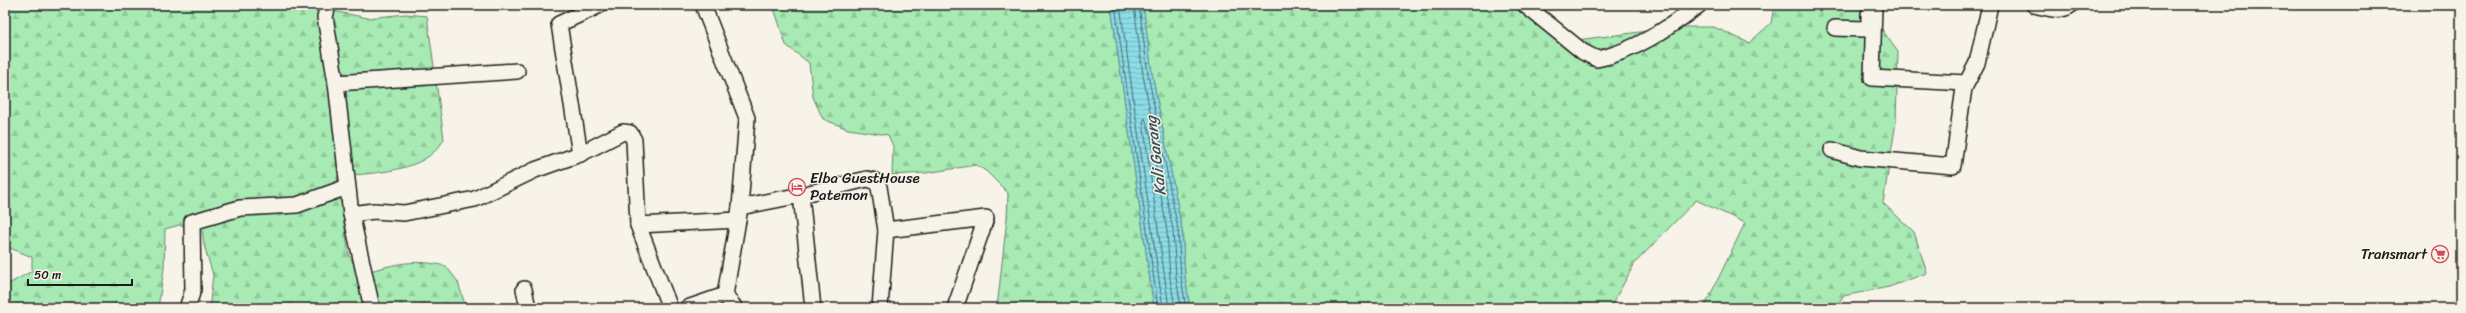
<svg xmlns="http://www.w3.org/2000/svg" width="2466" height="313" font-family="Sriracha,sans-serif">
<defs>
<pattern id="forest-firs" width="22" height="20" patternUnits="userSpaceOnUse"><rect width="22" height="20" fill="#a7eab3"/><path d="M5 1l3.5 6h-7zM16 11l3.5 6h-7z" fill="#8fc899"/></pattern>
<pattern id="water-rules" width="6" height="5" patternUnits="userSpaceOnUse"><rect width="6" height="5" fill="#8cdde7"/><path d="M0 2.5h6" fill="none" stroke="#78bdc6"/></pattern>
</defs>
<rect width="100%" height="100%" fill="#f7f3e8"/>
<filter id="ink" filterUnits="userSpaceOnUse"><feTurbulence type="fractalNoise" baseFrequency=".025" numOctaves="2"/><feDisplacementMap in="SourceGraphic" scale="8" xChannelSelector="R" yChannelSelector="G"/><feConvolveMatrix kernelMatrix="1 2 1 2 8 2 1 2 1" color-interpolation-filters="sRGB"/></filter>
<g filter="url(#ink)">
<g fill="url(#forest-firs)" stroke="#628368">
<path d="M5 5H319L318 8 368 18 406 14 427 16 444 139C426 174 372 172 337 177L349 255 355 266 367 272C398 263 414 259 446 266L458 282 465 305 479 307 490 303 498 308H212L210 301 213 275 204 245 202 228 179 225 165 229 164 268 158 308H5V286L32 271V257L10 248 5 249Z"/>
<path d="M773 5H1111L1154 308H997L1007 218 1008 193 986 171 976 165 926 173 892 175 893 146 888 135 848 129 823 119 813 97 809 63 786 45Z"/>
<path d="M1143 5H1533L1569 41 1679 27H1714L1749 43 1771 23 1774 5H1871L1873 17 1898 52 1896 122 1883 203 1914 232 1927 273 1889 287 1843 296 1836 308H1704L1745 223 1696 200 1635 263 1610 308H1190L1185 276 1182 229 1152 73Z"/>
</g>
<path fill="url(#water-rules)" stroke="#5f9096" d="M1111 5H1143L1152 73 1182 229 1185 276 1190 308H1154Z"/>
<g fill="none" stroke-linecap="round" stroke-linejoin="round">
<g stroke="#49696d" stroke-width="1">
<path d="M1115 5 1158 308"/>
<path d="M1120 5 1163 308"/>
<path d="M1134 5 1143 75 1173 230 1176 277 1181 308"/>
<path d="M1139 5 1148 74 1178 230 1181 277 1186 308"/>
<path d="M1169 308 1143 121 1145 118 1151 137 1167 231 1170 278 1175 308"/>
</g>
<g stroke="#1c1c1c" stroke-width="18">
<g id="street">
<path d="M328 5 325 17 336 83 351 214 374 211 404 213 475 199 535 170 580 154 623 132 630 133 634 140 638 225 738 220 740 207 801 195 813 308"/>
<path d="M703 5 747 118 740 207"/>
<path d="M1525 5 1583 52 1597 59C1634 52 1670 27 1699 5"/>
<path d="M1874 5 1872 78 1966 83"/>
<path d="M2034 5C2047 8 2060 13 2071 5"/>
<path d="M1835 28 1865 29 1869 26V14"/>
<path d="M336 83 517 71"/>
<path d="M1832 150 1860 158 1953 166 1964 88 1977 63 1990 5"/>
<path d="M580 154 559 24 600 5"/>
<path d="M801 195 867 179 875 181 879 187 886 230 880 308"/>
<path d="M351 214 372 308"/>
<path d="M638 225 670 308"/>
<path d="M886 230 986 218 955 308"/>
<path d="M524 289 528 308"/>
<path d="M187 308 193 290 192 222 240 208 297 205 347 187"/>
<path d="M687 308 725 295"/>
<path d="M735 308 725 295 738 220"/>
</g>
</g>
<use href="#street" stroke="#f7f3e8" stroke-width="15"/>
</g>
</g>
<defs>
<g id="hotel-ring" transform="scale(0.9)"><circle r="9.5" fill="#f7f3e8" stroke="#d1495b" stroke-width="1.5"/><path d="M-6-4.5h1.5V1H6V5H4.5V3h-9V5H-6ZM-4 0a1.8 1.8 0 1 1 3.6 0ZM.5 0V-2.5h3Q6-2.5 6 0Z" fill="#d1495b"/></g>
<g id="supermarket-ring" transform="scale(0.9)"><circle r="9.5" fill="#f7f3e8" stroke="#d1495b" stroke-width="1.5"/><path d="M-6-5.5h2.5l.6 2H6L4.5 2H-2.5L-4.4-4H-6ZM-1.5 3.2a1.3 1.3 0 1 0 .1 0ZM3 3.2a1.3 1.3 0 1 0 .1 0Z" fill="#d1495b"/></g>
</defs>
<g fill-rule="evenodd">
<use href="#hotel-ring" x="797" y="187"/>
<use href="#supermarket-ring" x="2440" y="254"/>
</g>
<g text-anchor="middle" stroke-width="3" stroke-linejoin="round" paint-order="stroke">
<g font-size="15" fill="#1c1c1c" stroke="#f7f3e8" text-anchor="start">
<text x="810" y="183">Elba GuestHouse<tspan x="810" dy="17">Patemon</tspan></text>
<text x="2427" y="259" text-anchor="end">Transmart</text>
</g>
<g font-size="16" font-style="italic" fill="#3e5659" stroke="#f7f3e8">
<text transform="translate(1155 156) rotate(-97)" y="6">Kali Garang</text>
</g>
</g>
<rect width="2466" height="313" fill="none" stroke="#f7f3e8" stroke-width="20"/>
<rect x="10" y="10" width="2446" height="293" fill="none" stroke="#1c1c1c" stroke-width="1.5" filter="url(#ink)"/>
<path d="M28 279v6h104v-6" fill="none" stroke="#1c1c1c" stroke-width="2"/>
<text x="34" y="279" font-size="12" fill="#1c1c1c" stroke="#f7f3e8" stroke-width="3" paint-order="stroke">50 m</text>
</svg>
